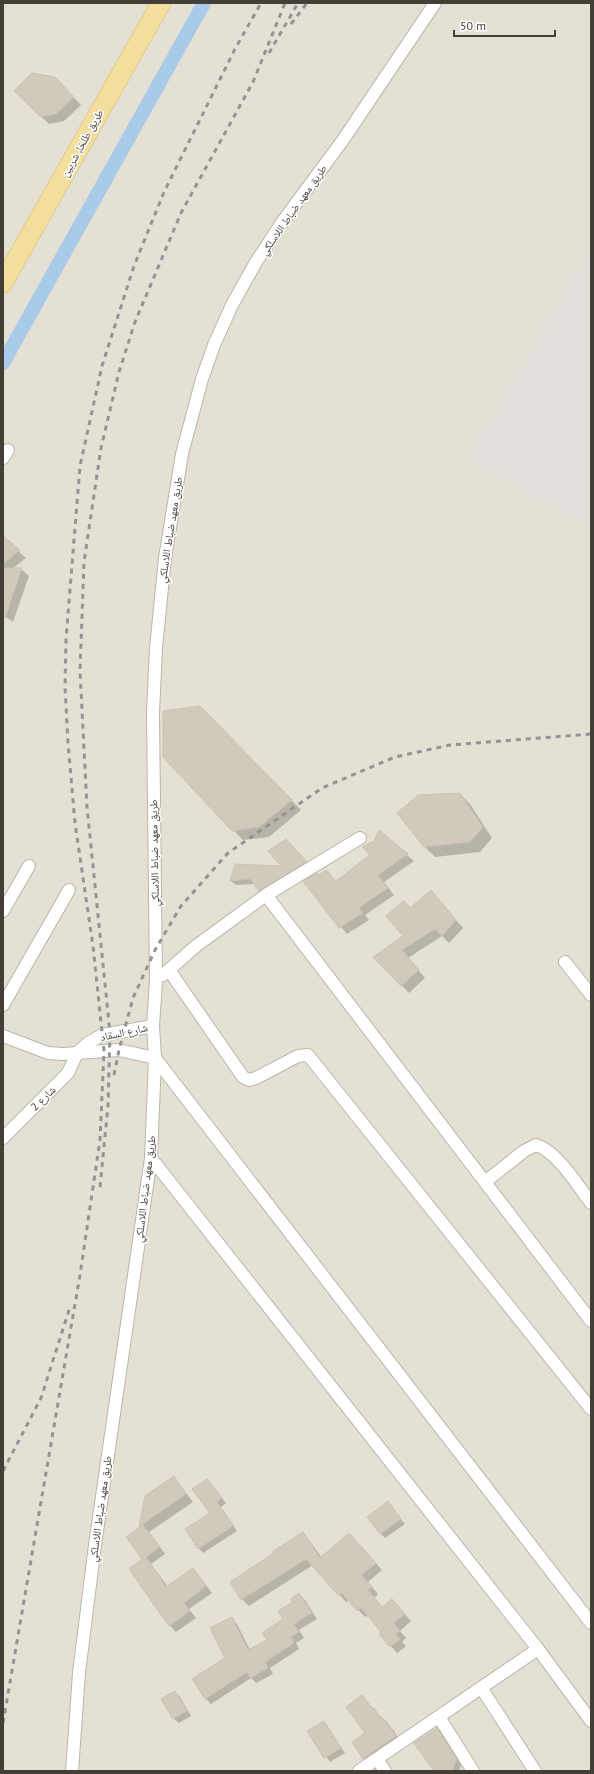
<svg xmlns="http://www.w3.org/2000/svg" width="594" height="1774" font-family="'PT Sans','Noto Naskh Arabic',sans-serif">
<rect width="100%" height="100%" fill="#f1eee6"/>
<rect fill="#e4e0d4" x="3" y="3" width="588" height="1768"/>
<path fill="#e3dfda" d="M591 243V528L466 460Z"/>
<g fill="#0003">
<path d="M55 78 81 105 64 121 49 124 15 91Z"/>
<path d="M3 538 26 558 12 569H21L29 576 13 622 3 615V570L6 569 3 567Z"/>
<path d="M200 707 301 810 269 837 243 840 233 830Z"/>
<path d="M460 794 470 804 492 838 480 852 435 857 425 847Z"/>
<path d="M379 832 414 861 384 882 394 895 365 915 369 920 347 934 304 882 319 876 326 871 337 882 372 856Z"/>
<path d="M291 845 310 867 265 895 255 884 236 885 231 881 283 867Z"/>
<path d="M431 891 463 928 449 943 442 936 408 958 425 978 409 993 375 957 404 936V902L411 909Z"/>
<path d="M174 1478 193 1502 149 1532 165 1554 151 1564 168 1587 193 1569 212 1593 189 1609 196 1618 176 1632 170 1626 131 1569 143 1560 140 1526 146 1497Z"/>
<path d="M211 1485 226 1503 221 1507 237 1531 203 1553 199 1548 211 1513Z"/>
<path d="M388 1503 405 1524 385 1538 380 1533Z"/>
<path d="M302 1533 309 1540 322 1558 349 1534 356 1541 382 1570 368 1582 378 1594 374 1598 383 1608 392 1600 411 1621 400 1631 406 1638 402 1642 406 1646 397 1653 391 1646 383 1632 368 1615 365 1617 349 1600 346 1602 313 1565 249 1606 242 1599 231 1582 276 1553Z"/>
<path d="M299 1594 305 1600 317 1619 299 1630 304 1638 296 1643 299 1649 270 1668 273 1674 256 1683 251 1678 211 1704 206 1699 193 1679 226 1659 231 1619 237 1624 250 1650 268 1640 285 1619Z"/>
<path d="M175 1692 180 1697 191 1716 179 1723 174 1719 162 1700Z"/>
<path d="M362 1697 391 1727 402 1743 370 1765 353 1742 366 1733Z"/>
<path d="M324 1722 345 1753 330 1762 309 1731Z"/>
<path d="M437 1729 442 1735 461 1765 459 1771H431L434 1769Z"/>
</g>
<g fill="none" stroke-linecap="round" stroke-linejoin="round">
<path stroke="#a7cbe8" stroke-width="14" d="M3 363 204 3"/>
</g>
<g fill="#d1cabc" stroke="#cbc2b0">
<path d="M32 73 55 77 74 97 56 114 41 117 14 91Z"/>
<path d="M3 536 20 550 3 564Z"/>
<path d="M3 568H22L5 618H3Z"/>
<path d="M200 706 292 800 259 827 232 831 163 757V711Z"/>
<path d="M460 793 483 827 470 842 424 847 397 813 418 795Z"/>
<path d="M379 830 408 854 378 875 388 888 359 908 363 913 339 928 303 881 317 873 319 875 326 870 336 881 370 855 362 847 374 841Z"/>
<path d="M286 839 307 862 259 891 250 879 230 881 235 864 281 866 268 851Z"/>
<path d="M431 890 456 920 442 936 435 929 402 950 419 970 401 986 373 957 403 936 386 916 404 901 410 908Z"/>
<path d="M174 1476 186 1494 139 1527 145 1496Z"/>
<path d="M207 1479 222 1498 217 1502 233 1526 198 1549 185 1529 210 1513 192 1489Z"/>
<path d="M388 1501 401 1519 380 1534 367 1517Z"/>
<path d="M143 1525 160 1547 146 1557 166 1587 193 1568 206 1586 184 1603 190 1611 169 1626 129 1569 142 1559 126 1537Z"/>
<path d="M303 1532 320 1558 349 1533 376 1563 362 1575 372 1587 368 1590 382 1607 392 1599 405 1614 394 1623 400 1631 396 1634 400 1639 390 1647 379 1634 381 1632 361 1608 357 1611 342 1593 339 1596 306 1559 241 1600 230 1582 274 1553 273 1551Z"/>
<path d="M299 1593 312 1613 294 1624 299 1632 291 1637 294 1643 265 1662 268 1668 250 1678 247 1672 205 1699 192 1679 225 1658 210 1628 232 1617 248 1650 267 1640 262 1633 283 1619 278 1611 293 1602 291 1599Z"/>
<path d="M175 1691 187 1711 173 1719 161 1699Z"/>
<path d="M362 1695 373 1709 374 1708 383 1721 385 1720 396 1736 363 1759 352 1742 365 1733 346 1707Z"/>
<path d="M324 1721 341 1748 324 1758 307 1731Z"/>
<path d="M437 1728 457 1759 452 1771H434L414 1743Z"/>
</g>
<g fill="none" stroke-linecap="round" stroke-linejoin="round">
<g stroke="#bbb6a9" stroke-width="14">
<g id="street">
<path d="M3 458 8 450"/>
<path d="M266 895 591 1321"/>
<path d="M3 911 29 866"/>
<path d="M565 962 591 995"/>
<path d="M169 970 243 1077 249 1080 256 1078 298 1056 308 1055 591 1409"/>
<path d="M163 975 196 946 266 895 360 838"/>
<path d="M3 1005 69 890"/>
<path d="M3 1036 48 1053 63 1054 119 1050 155 1058 591 1623"/>
<path d="M3 1138 68 1073 77 1053 88 1043 102 1035 153 1026"/>
<path d="M151 1158 538 1649 591 1721"/>
<path d="M485 1182 524 1151 536 1145C557 1151 578 1186 591 1203"/>
<path d="M482 1689 535 1771"/>
<path d="M439 1717 473 1771"/>
<path d="M377 1759 385 1771"/>
<path d="M72 1771 79 1673 95 1545 151 1158 155 1058 153 1026 156 981 153 713 156 648 165 558 182 454 202 379 214 345 232 305 256 262 283 221 343 140 435 3"/>
<path d="M359 1771 538 1649"/>
</g>
</g>
<g stroke="#d7bb6d" stroke-width="20">
<path id="primary" d="M3 283 161 3"/>
</g>
<use href="#street" stroke="#fff" stroke-width="12"/>
<use href="#primary" stroke="#f4de9b" stroke-width="19"/>
<g stroke="#949494" stroke-width="3" stroke-dasharray="5 5" stroke-linecap="butt">
<path d="M291 24 307 3"/>
<path d="M269 53 298 3"/>
<path d="M114 1075 119 1050 133 998 155 950 181 906 228 853 322 788 395 757 450 745 591 734"/>
<path d="M100 1187 108 1106 110 1033 87 807 80 671 84 562 101 448 119 372 135 322 181 213 253 82 285 3"/>
<path d="M3 1471 41 1398 70 1307"/>
<path d="M3 1723 80 1275 100 1140 104 1051 93 946 75 823 68 743 65 687 66 639 80 466 102 366 134 266 164 192 235 49 261 3"/>
</g>
</g>
<g text-anchor="middle" stroke-width="3" stroke-linejoin="round" paint-order="stroke">
<g font-size="11" fill="#433e36" stroke="#fff">
<text transform="translate(82 143) rotate(-61)" y="4">طريق طلخا, شربين</text>
<text transform="translate(293 210) rotate(-55)" y="4">طريق معهد ضباط اللاسلكي</text>
<text transform="translate(170 530) rotate(-81)" y="4">طريق معهد ضباط اللاسلكي</text>
<text transform="translate(154 853) rotate(-91)" y="4">طريق معهد ضباط اللاسلكي</text>
<text transform="translate(124 1032) rotate(-12)" y="4">شارع السماد</text>
<text transform="translate(43 1098) rotate(-45)" y="4">شارع 2</text>
<text transform="translate(145 1189) rotate(-83)" y="4">طريق معهد ضباط اللاسلكي</text>
<text transform="translate(100 1509) rotate(-82)" y="4">طريق معهد ضباط اللاسلكي</text>
</g>
</g>
<rect width="594" height="1774" fill="none" stroke="#433e36" stroke-width="8"/>
<path d="M454 30v6h101v-6" fill="none" stroke="#433e36" stroke-width="2"/>
<text x="460" y="30" font-size="12" fill="#433e36" stroke="#ffffff" stroke-width="3" paint-order="stroke">50 m</text>
</svg>
